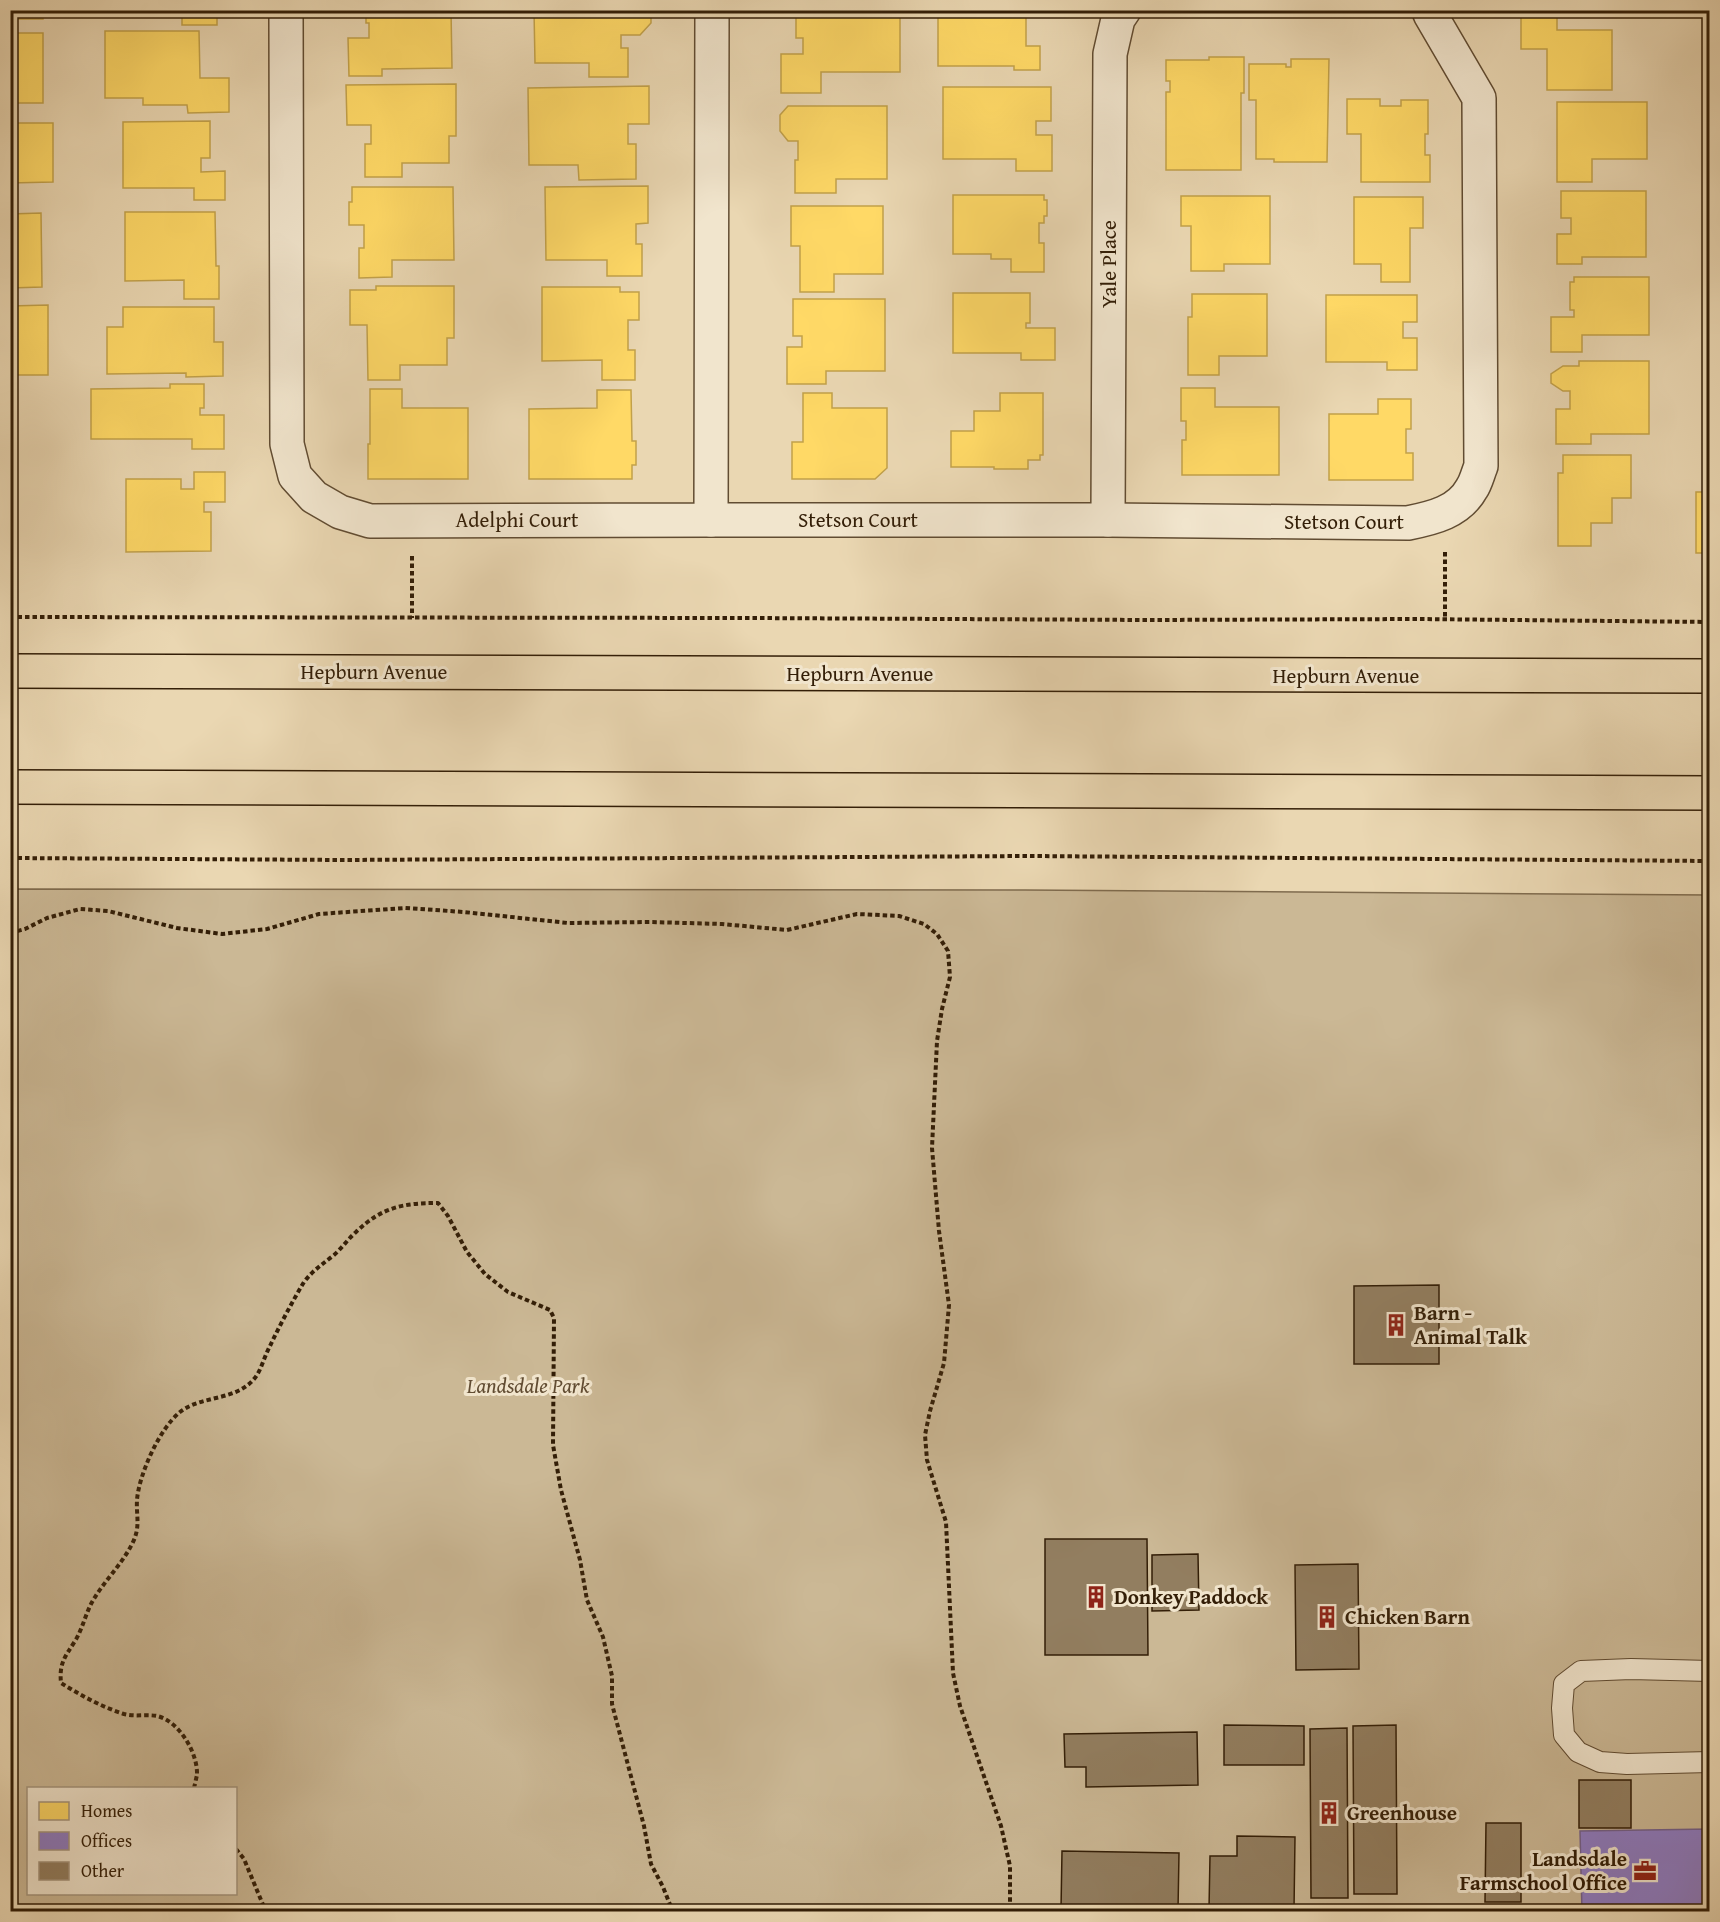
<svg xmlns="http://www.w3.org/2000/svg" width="1720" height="1922" font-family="'Gentium Book Plus',serif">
<rect width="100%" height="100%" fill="#ead7b2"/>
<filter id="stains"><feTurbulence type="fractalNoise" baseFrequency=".00333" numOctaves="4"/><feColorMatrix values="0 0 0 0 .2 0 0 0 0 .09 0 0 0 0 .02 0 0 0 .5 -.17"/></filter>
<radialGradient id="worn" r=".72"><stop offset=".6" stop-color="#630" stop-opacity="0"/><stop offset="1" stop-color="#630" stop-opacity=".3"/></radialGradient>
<path fill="#cbb895" stroke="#7f6b4e" stroke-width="1.5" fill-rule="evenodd" d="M11 889 1025 890 1709 895V1911L11 1912ZM28 1788H236V1894H28Z"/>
<g fill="#ffd966" stroke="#c2a14a" stroke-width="1.5">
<rect x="10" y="10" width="33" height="9"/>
<path d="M117 10H217V25H182V12H117Z"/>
<path d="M366 10H451L452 68 382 69V76H349L348 38H369V23H366Z"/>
<path d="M534 10H651V23L640 35H621V48H628V77H589V63H535Z"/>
<path d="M796 10H900V72H821V93H781V54H803V38H796Z"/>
<path d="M935 10H1026V46H1040V70H1014V66H938V15H935Z"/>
<path d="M1521 13H1557V30H1612V90H1547V49H1521Z"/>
<path d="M105 31H199L200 78H229V112L188 113 187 105H143V98H105Z"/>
<rect x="10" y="33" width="33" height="70"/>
<path d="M1209 57H1244V93H1241V170H1166V92H1170V81H1166V60H1209Z"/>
<path d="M1291 59H1329L1327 162H1274V159H1256V100H1249V64H1286V67H1291Z"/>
<path d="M456 84V136H449V163H402V177H365V144H371V125H347L346 85Z"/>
<path d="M649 86V124H628V144H636V179L579 180 578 165H529L528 88Z"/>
<path d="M943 87H1051V121H1036V135H1052V171H1016V159H943Z"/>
<path d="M1347 99H1380V106H1401V100H1428V134H1425V155H1430V182H1361V134H1347Z"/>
<path d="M1557 102H1647V159H1592V182H1557Z"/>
<rect x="1705" y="102" width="5" height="50"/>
<path d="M788 106H887V179H836V193H795V160H798V141H788L780 131V115Z"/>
<path d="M210 121V158H201V172L225 171V200H194V188H123V122Z"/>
<path d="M10 123H53V182L10 183Z"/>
<path d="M648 186V223L636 224V244H642V276H607V260H546L545 187Z"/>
<path d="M352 187H453L454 260H392V277L359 278V248H364V225H349V202H352Z"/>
<path d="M1561 191H1646V257H1582V264H1557V234H1571V218H1561Z"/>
<path d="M953 195H1044V200H1047V216H1044V223H1039V243H1044V272H1011V259H991V254H953Z"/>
<path d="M1181 196H1270V264H1224V271H1191V226H1181Z"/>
<path d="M1354 197H1423V228H1410V282H1381V264H1354Z"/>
<path d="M791 206H883V274H834V292H800V246H791Z"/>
<path d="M125 212H215L216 266H219V299H184V280L125 281Z"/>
<path d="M41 213 42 287 10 288V214Z"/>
<path d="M1574 277H1649V335H1582V352H1551V317H1574V310H1570V282H1574Z"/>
<path d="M376 286H454V338H447V365H400V380H368L367 325H350V290H376Z"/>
<path d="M542 287H620V292H639V320H628V350H635V380H602V360L542 361Z"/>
<path d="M953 293H1030V323H1026V328H1055V360H1021V353H953Z"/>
<path d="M1192 294H1267V356H1219V375H1188V317H1192Z"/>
<path d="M1326 295H1417V322H1403V338H1417V370H1387V362H1326Z"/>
<path d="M793 299H885V371H826V384H787V347H802V336H793Z"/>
<path d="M48 305V375H10V306Z"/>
<path d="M123 307H214V342H223V376L186 377V373L107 374V327H123Z"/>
<path d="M1579 361H1649V434H1591V444H1556V409H1570V391H1563L1551 383V374L1563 366H1579Z"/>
<path d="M170 384H204V408H200V415H224V449H192V439H91V389L170 388Z"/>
<path d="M1181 388H1215V407H1279V475H1182V440H1186V421H1181Z"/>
<path d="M370 389H402V408H468V479H368V444H370Z"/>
<path d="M597 390H631L632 441H636V465H632V479H529V409L597 408Z"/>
<path d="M803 393H832V408H887V468L875 479H792V442H803Z"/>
<path d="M1000 393H1043V455H1040V460H1028V469H994V467H951V431H974V411H1000Z"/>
<path d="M1378 399H1411V429H1406V453H1413V480H1329V414H1378Z"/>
<path d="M1563 455H1631V498H1612V523H1591V546H1558V473H1563Z"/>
<path d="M194 472H225V502H204V512H211V551L126 552V479H181V489H194Z"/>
<rect x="1696" y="492" width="14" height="61"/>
</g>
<path fill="#8e7cc3" stroke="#73608b" stroke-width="1.5" d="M1710 1829V1912H1582L1580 1831Z"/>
<g fill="#927e60" stroke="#331e07" stroke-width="1.5">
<path d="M1439 1285V1364H1354V1286Z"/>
<path d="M1045 1539H1147L1148 1655H1045Z"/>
<path d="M1198 1554 1199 1610 1152 1611V1555Z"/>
<path d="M1358 1564 1359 1669 1296 1670 1295 1565Z"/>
<path d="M1224 1725 1304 1726V1765H1224Z"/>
<path d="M1396 1725 1397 1894H1354L1353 1726Z"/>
<path d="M1347 1728 1348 1898H1311L1310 1729Z"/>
<path d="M1197 1732 1198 1785 1086 1787V1767H1065L1064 1734Z"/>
<rect x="1579" y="1780" width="52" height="48"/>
<path d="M1486 1823H1521V1902H1485Z"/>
<path d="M1237 1836 1295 1837 1294 1910 1209 1909 1210 1856H1237Z"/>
<path d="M1062 1851 1179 1853 1178 1910 1061 1909Z"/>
</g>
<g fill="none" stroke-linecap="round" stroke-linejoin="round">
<g stroke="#614c32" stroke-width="22">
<path id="lane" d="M1710 1671 1631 1669 1581 1671 1564 1684 1562 1708 1564 1735 1578 1752 1600 1762 1627 1764 1710 1762"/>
</g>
<g stroke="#614c32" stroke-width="36">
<g id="street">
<path d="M286 10 287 444 295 476 314 497 340 512 370 521 711 520 712 10"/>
<path d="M711 520H1108L1408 523C1433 518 1459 512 1472 488 1476 482 1478 473 1481 466L1479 98 1430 14V10"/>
<path d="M1108 520 1110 54 1118 19 1124 10"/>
</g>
</g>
<g stroke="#331e07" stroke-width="36">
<g id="primary">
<path d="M10 671 1710 676"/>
<path d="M10 787 1710 793"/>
</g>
</g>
<g stroke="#331e07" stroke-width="4" stroke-dasharray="4.5 3" stroke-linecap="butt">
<path d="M1445 552V620"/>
<path d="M412 556V618"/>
<path d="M10 617 749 618 1148 620 1418 619 1710 622"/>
<path d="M10 858 343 860 1028 856 1710 861"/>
<path d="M10 933 25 929 47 918 80 909 108 911 177 928 222 934 267 929 319 914 405 908 464 912 568 923 650 922 722 924 787 930 857 914 899 916 924 924 937 934 948 951 950 977 942 1009 937 1041 932 1148 939 1231 949 1305 944 1363 930 1411 925 1435 927 1460 946 1522 953 1673 960 1706 1001 1826 1010 1866V1912"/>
<path d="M194 1788C195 1784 196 1779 197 1775 198 1753 179 1721 157 1716 146 1714 135 1717 124 1714 102 1707 80 1695 61 1683 59 1663 65 1657 75 1641 82 1630 85 1616 91 1604 102 1583 121 1566 132 1544 141 1527 136 1516 137 1500 139 1474 160 1428 180 1412 203 1394 239 1402 257 1375 262 1367 265 1355 270 1346 280 1325 292 1302 304 1282 313 1270 323 1264 334 1255 342 1248 348 1239 356 1232 382 1207 403 1203 438 1203L448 1216 467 1252 485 1274 508 1292 550 1310 554 1318 553 1445 561 1490 580 1560 587 1600 603 1637 612 1676V1704L644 1826 651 1864 663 1887 673 1912"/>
<path d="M236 1849 244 1859 266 1912"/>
</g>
<use href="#lane" stroke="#f1e5cd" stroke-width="20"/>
<use href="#street" stroke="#f1e5cd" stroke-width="33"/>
<use href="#primary" stroke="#ead7b2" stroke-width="33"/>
</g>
<defs>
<g id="building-bare" transform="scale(1.8)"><path d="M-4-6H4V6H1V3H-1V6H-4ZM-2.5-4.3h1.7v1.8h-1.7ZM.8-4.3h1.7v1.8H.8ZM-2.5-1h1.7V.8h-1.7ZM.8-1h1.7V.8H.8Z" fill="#8f2418" stroke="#f1e5cd" stroke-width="2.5" paint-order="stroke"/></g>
<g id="office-bare" transform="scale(1.8)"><path d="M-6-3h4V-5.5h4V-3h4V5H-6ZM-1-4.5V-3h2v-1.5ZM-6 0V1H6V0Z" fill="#8f2418" stroke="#f1e5cd" stroke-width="2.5" paint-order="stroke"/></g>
</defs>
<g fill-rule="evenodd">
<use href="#building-bare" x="1396" y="1325"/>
<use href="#building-bare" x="1096" y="1597"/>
<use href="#building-bare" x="1327" y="1617"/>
<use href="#building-bare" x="1329" y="1813"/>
<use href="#office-bare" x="1645" y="1871"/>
</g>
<g text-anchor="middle" stroke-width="6" stroke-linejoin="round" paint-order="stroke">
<g font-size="21" fill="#331e07" stroke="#f1e5cd">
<text transform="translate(1109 264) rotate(-90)" y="7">Yale Place</text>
<text x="517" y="527">Adelphi Court</text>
<text x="858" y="527">Stetson Court</text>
<text x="1344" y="529">Stetson Court</text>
<text x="374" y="679">Hepburn Avenue</text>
<text x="860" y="681">Hepburn Avenue</text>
<text x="1346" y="683">Hepburn Avenue</text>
</g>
<g font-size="21" font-weight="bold" fill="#331e07" stroke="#f1e5cd" text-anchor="start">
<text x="1414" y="1320">Barn -<tspan x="1414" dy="24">Animal Talk</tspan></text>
<text x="1114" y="1604">Donkey Paddock</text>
<text x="1345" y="1624">Chicken Barn</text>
<text x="1347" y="1820">Greenhouse</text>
<text x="1627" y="1866" text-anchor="end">Landsdale<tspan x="1627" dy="24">Farmschool Office</tspan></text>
</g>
<g font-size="21" font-style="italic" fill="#614c32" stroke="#f1e5cd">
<text x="528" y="1393">Landsdale Park</text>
</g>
</g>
<rect width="1720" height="1922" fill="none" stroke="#ead7b2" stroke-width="36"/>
<rect x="12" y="12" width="1696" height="1898" fill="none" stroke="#331e07" stroke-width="3"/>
<rect x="18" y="18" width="1684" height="1886" fill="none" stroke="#331e07" stroke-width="1.5"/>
<rect x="27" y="1787" width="210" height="108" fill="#f1e5cd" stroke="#a5957e" stroke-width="1.5"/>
<rect x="39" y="1802" width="30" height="18" fill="#ffd966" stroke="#a5957e" stroke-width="1.5"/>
<text x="81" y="1817" font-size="18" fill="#331e07">Homes</text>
<rect x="39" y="1832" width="30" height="18" fill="#8e7cc3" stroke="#a5957e" stroke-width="1.5"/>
<text x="81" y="1847" font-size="18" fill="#331e07">Offices</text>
<rect x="39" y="1862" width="30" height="18" fill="#927e60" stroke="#a5957e" stroke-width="1.5"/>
<text x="81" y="1877" font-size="18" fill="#331e07">Other</text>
<rect width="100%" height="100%" filter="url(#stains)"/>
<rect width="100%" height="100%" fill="url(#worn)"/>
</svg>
